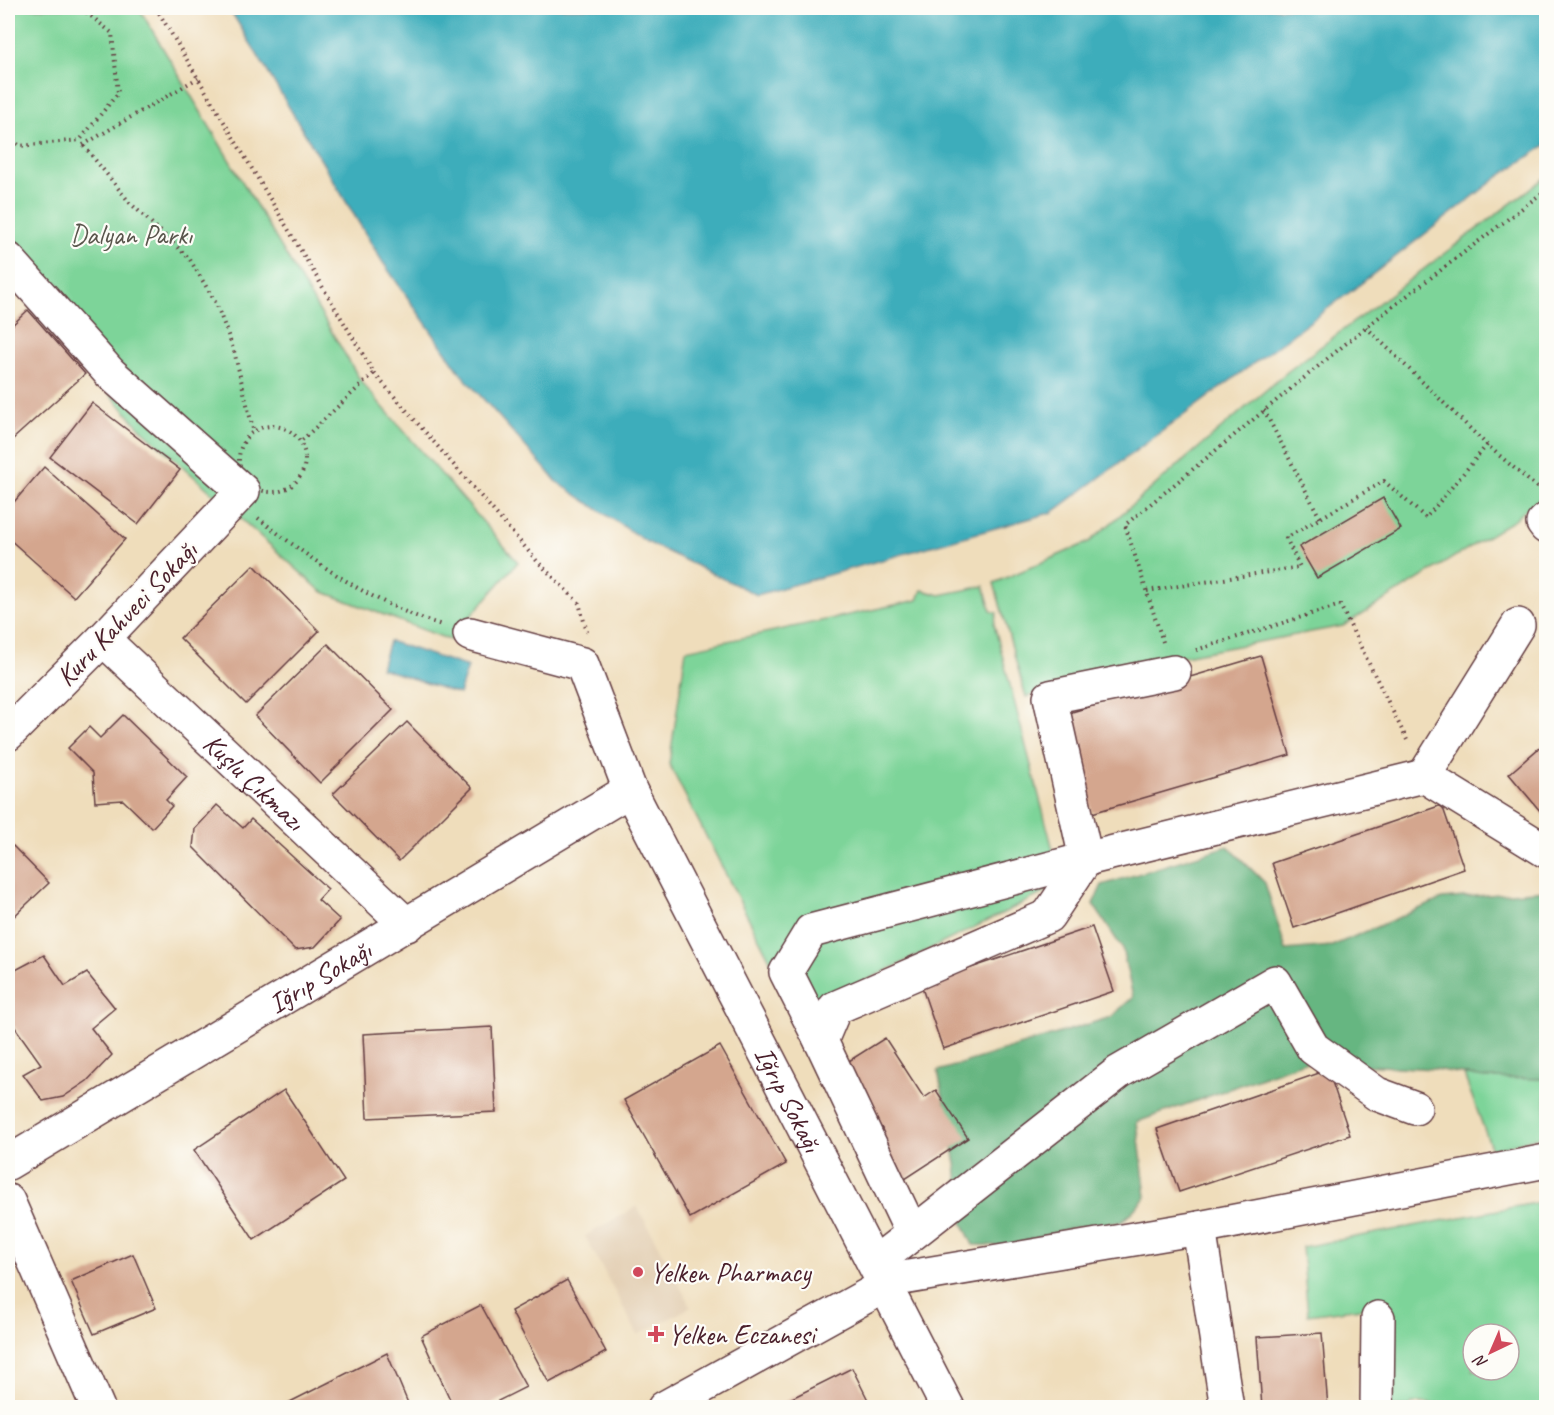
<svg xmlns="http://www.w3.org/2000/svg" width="1554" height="1415" font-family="Caveat,sans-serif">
<rect width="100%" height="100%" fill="#fdfcf7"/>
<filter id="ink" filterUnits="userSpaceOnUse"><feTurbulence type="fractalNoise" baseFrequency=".0167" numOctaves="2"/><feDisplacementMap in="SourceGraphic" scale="12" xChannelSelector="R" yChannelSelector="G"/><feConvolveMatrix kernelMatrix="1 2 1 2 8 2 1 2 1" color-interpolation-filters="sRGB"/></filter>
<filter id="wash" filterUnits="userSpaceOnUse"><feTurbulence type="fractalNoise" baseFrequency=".008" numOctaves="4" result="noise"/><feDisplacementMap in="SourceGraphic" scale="24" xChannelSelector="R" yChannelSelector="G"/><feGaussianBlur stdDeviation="1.35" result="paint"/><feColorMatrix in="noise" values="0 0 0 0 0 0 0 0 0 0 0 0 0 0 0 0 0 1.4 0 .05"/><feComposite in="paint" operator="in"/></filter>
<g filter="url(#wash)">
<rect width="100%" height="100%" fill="#efddbb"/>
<path fill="#e2cdb1" d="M637 1206 691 1307 638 1335 585 1236Z"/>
<g fill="#7dd499" stroke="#647a62" stroke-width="1.5" fill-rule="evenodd">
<path d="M8 8H139L362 383 518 562 450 640 321 591 140 428 8 279Z"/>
<path d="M1546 177V494L1509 523 1343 626 1168 659 1026 697 994 583 1089 542 1287 372Z"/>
<path d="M984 586 991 611 997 613 994 624 1062 884 798 1014 669 764 686 650 918 600 922 590 940 595Z"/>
<path d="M1464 1075 1546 1079V1135L1492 1150Z"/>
<path d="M1546 1201V1407L1411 1403 1410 1407H1391V1304L1308 1315 1302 1247ZM1473 1334H1509V1370H1473Z"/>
</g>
<path fill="#66b681" stroke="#586a56" stroke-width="1.5" d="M1228 846 1265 883 1286 950 1332 946 1442 899 1546 890V1079L1484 1078 1435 1069 1304 1062 1137 1122 1146 1197 1122 1222 1071 1228 1009 1246 973 1245 961 1220 956 1163 938 1071 1111 1017 1133 997 1122 948 1093 904 1102 885Z"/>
<g fill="#3eadbb" stroke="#446673" stroke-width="1.5">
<path d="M229 8H1546V145L1497 178 1354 289 1053 512 757 595 647 542 557 482 462 375 382 261Z"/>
<path d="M389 641 468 667 459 694 381 668Z"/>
</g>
<g id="blocks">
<g fill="#d4a68e">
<path d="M28 310 85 374 13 439 8 433V329Z"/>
<path d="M92 403 180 470 138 524 50 457Z"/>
<path d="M44 467 125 539 74 597 8 538V509Z"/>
<path d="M1383 498 1401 529 1317 578 1299 547Z"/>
<path d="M254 565 319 631 246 704 180 638Z"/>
<path d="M328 644 393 710 320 783 255 716Z"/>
<path d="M1261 656 1290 755 1092 813 1062 715Z"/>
<path d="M123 715 187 777 166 800 172 806 152 828 123 800 95 802 93 773 68 748 89 727 100 738Z"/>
<path d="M407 722 472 788 399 861 333 794Z"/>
<path d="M1546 742V818L1509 774Z"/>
<path d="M217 805 243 828 251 819 328 889 318 900 340 920 315 947 295 950 193 847 195 829Z"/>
<path d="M1442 805 1464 869 1294 928 1272 863Z"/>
<path d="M13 846 49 883 9 921 8 849Z"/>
<path d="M1092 927 1114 991 943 1049 921 985Z"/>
<path d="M44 955 65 986 87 973 115 1008 91 1028 112 1055 87 1081 63 1097 43 1101 23 1074 41 1064 14 1026 8 1029V974Z"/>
<path d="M492 1027 496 1112 367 1118 363 1034Z"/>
<path d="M885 1038 924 1098 936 1090 968 1138 899 1183 869 1137 882 1129 841 1066Z"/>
<path d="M720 1046 786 1164 690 1218 624 1100Z"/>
<path d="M1328 1070 1350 1135 1179 1192 1157 1129Z"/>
<path d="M284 1090 344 1181 254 1240 194 1150Z"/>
<path d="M133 1254 156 1308 94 1334 71 1281Z"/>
<path d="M567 1280 606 1352 549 1383 511 1311Z"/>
<path d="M481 1305 526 1387 484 1408H454L421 1336Z"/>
<path d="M1322 1333 1328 1408H1262L1257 1337Z"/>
<path d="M387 1353 410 1408H278Z"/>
<path d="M852 1368 872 1408H772Z"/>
</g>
</g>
</g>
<g filter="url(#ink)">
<use href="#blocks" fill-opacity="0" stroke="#633c41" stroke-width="1.5"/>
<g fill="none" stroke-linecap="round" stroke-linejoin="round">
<g stroke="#633c41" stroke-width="36">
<g id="minor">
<path d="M8 259 110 373 243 491 103 639 8 734"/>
<path d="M1546 520 1543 523 1546 527"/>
<path id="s1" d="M470 634 582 664 630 790 948 1408"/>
<path id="s2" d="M103 639 407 925"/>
<path d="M1424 776 1518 625"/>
<path d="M821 1041 786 972 811 931 1086 859 1424 776 1546 851"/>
<path id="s3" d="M8 1163 630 790"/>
<path d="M8 1201 98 1408"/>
<path d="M1199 1228 1227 1408"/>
<path d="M912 1233 821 1041 835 1008 1048 916 1086 859 1050 697 1174 672"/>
<path d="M875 1263 1119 1072 1275 982 1313 1048 1377 1094 1415 1108"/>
<path d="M664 1408 897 1279 1199 1228 1546 1161"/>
<path d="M1377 1408 1378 1318"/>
</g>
</g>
<g stroke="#633c41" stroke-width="4" stroke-dasharray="1.5 4.5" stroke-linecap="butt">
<path d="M156 8 374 373 537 561 579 603 587 632"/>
<path d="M8 136 20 146 80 140 118 93 112 33 81 8"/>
<path d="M83 145 198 78"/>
<path d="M84 146 130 203 189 258 216 303 234 351 253 429"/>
<path d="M1366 327 1487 445"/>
<path d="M1264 410 1320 518"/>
<circle cx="272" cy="459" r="33"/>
<path d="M302 440 374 373"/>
<path d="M258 518C316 563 372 604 442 625"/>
<path d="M1147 591 1300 567 1286 538 1384 481 1426 518 1487 445 1540 490"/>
<path d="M1163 642 1125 525 1366 327 1546 190"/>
<path d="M1196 650 1340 605 1408 742"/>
</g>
<use href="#minor" stroke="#fff" stroke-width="33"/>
</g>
</g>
<g fill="#d1495b" stroke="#fdfcf7" stroke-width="2">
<circle cx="638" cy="1272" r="6"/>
<path d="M653 1325h6v6h6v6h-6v6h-6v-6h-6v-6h6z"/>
</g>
<g text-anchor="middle" stroke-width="4.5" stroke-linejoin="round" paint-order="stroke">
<g font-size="28" fill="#59554c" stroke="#fdfcf7">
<text x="131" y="244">Dalyan Parkı</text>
</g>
<g font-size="28" fill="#4a1f2b" stroke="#fdfcf7">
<text transform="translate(126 613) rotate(-46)" y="10">Kuru Kahveci Sokağı</text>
<text dy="10" stroke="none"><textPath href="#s2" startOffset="208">Kuşlu Çıkmazı</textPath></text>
<text dy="10" stroke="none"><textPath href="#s3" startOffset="363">Iğrıp Sokağı</textPath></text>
<text dy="10" stroke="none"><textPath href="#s1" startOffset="598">Iğrıp Sokağı</textPath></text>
</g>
<g font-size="28" fill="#4a1f2b" stroke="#fdfcf7" text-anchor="start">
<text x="650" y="1282">Yelken Pharmacy</text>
<text x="668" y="1344">Yelken Eczanesi</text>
</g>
</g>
<rect width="1554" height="1415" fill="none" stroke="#fdfcf7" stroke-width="30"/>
<g transform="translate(1491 1352) rotate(224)"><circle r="28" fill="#fdfcf7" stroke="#b5a4a5" stroke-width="1.5"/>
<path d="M0-4.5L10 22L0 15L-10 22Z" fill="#d1495b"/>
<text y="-9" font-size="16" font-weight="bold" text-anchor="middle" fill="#4a1f2b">N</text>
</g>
</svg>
